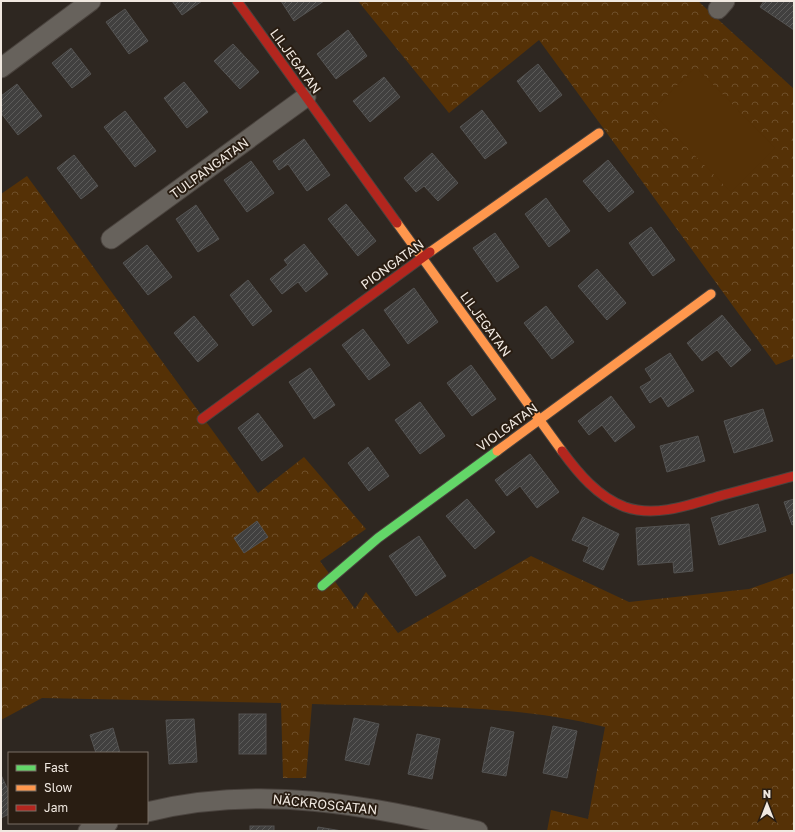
<svg xmlns="http://www.w3.org/2000/svg" width="795" height="832" font-family="'Golos Text',sans-serif">
<defs>
<pattern id="forest-crowns" width="20" height="18" patternUnits="userSpaceOnUse"><rect width="20" height="18" fill="#553106"/><path d="M2 6a3 3 0 1 1 6 0M12 15a3 3 0 1 1 6 0" fill="none" stroke="#6e4f2a"/></pattern>
<pattern id="building-hatch" width="6" height="6" patternUnits="userSpaceOnUse"><rect width="6" height="6" fill="#41403f"/><path d="M-1 1l2-2M0 6l6-6M5 7l2-2" fill="none" stroke="#5d5c5a"/></pattern>
</defs>
<rect width="100%" height="100%" fill="#2e2721"/>
<g fill="url(#forest-crowns)">
<path d="M358 1H698L794 89V358L776 365 539 40 449 113Z"/>
<path d="M27 176 258 493 304 457 366 529 320 561 355 609 366 592 398 633 531 556 629 602 749 589 794 573V831H547L551 810 588 819 605 727C510 703 410 707 312 704L306 778H283L281 703 42 698 1 720V194Z"/>
</g>
<path fill="#553106" d="M696 67 775 148 731 192 651 111Z"/>
<g fill="url(#building-hatch)" stroke="#545352">
<path d="M172 1H202L182 15Z"/>
<path d="M281 1H324L294 21Z"/>
<path d="M764 1H794V30L760 7Z"/>
<path d="M125 9 148 41 129 54 106 22Z"/>
<path d="M348 30 367 56 336 79 317 54Z"/>
<path d="M233 44 259 72 240 89 214 61Z"/>
<path d="M71 48 91 74 72 88 52 63Z"/>
<path d="M538 64 562 95 540 112 517 81Z"/>
<path d="M384 77 400 97 370 122 353 101Z"/>
<path d="M184 82 208 112 187 128 164 98Z"/>
<path d="M17 84 42 116 18 135 1 113V96Z"/>
<path d="M482 110 507 143 485 159 460 127Z"/>
<path d="M125 111 156 151 135 167 104 127Z"/>
<path d="M304 139 330 175 307 191 288 164 279 170 273 161Z"/>
<path d="M432 153 458 183 438 201 424 186 416 192 404 178Z"/>
<path d="M74 155 98 186 81 199 57 168Z"/>
<path d="M608 160 634 192 609 212 583 181Z"/>
<path d="M251 161 274 193 247 212 224 180Z"/>
<path d="M546 198 570 231 549 247 525 214Z"/>
<path d="M346 204 376 241 358 256 328 219Z"/>
<path d="M196 205 219 239 198 252 176 219Z"/>
<path d="M651 227 675 260 653 276 629 243Z"/>
<path d="M495 233 519 267 497 282 473 248Z"/>
<path d="M304 244 328 274 306 292 298 282 282 294 270 279 288 265 284 260Z"/>
<path d="M147 245 172 277 148 295 123 263Z"/>
<path d="M597 269 626 303 607 320 578 286Z"/>
<path d="M248 280 272 311 253 326 230 295Z"/>
<path d="M414 288 438 322 408 344 384 310Z"/>
<path d="M546 306 574 342 552 359 524 323Z"/>
<path d="M722 315 751 350 731 367 717 350 702 361 687 343Z"/>
<path d="M194 316 218 345 198 362 174 333Z"/>
<path d="M363 329 390 365 369 380 342 345Z"/>
<path d="M670 353 694 391 668 407 661 396 650 403 640 387 652 380 645 369Z"/>
<path d="M471 365 496 399 472 416 447 383Z"/>
<path d="M310 368 335 405 314 419 289 382Z"/>
<path d="M611 396 635 427 615 442 602 425 589 435 578 421Z"/>
<path d="M420 402 445 436 420 454 395 420Z"/>
<path d="M763 409 773 441 734 453 724 421Z"/>
<path d="M258 413 283 446 262 461 238 428Z"/>
<path d="M698 436 705 461 667 472 660 446Z"/>
<path d="M368 447 389 476 369 491 348 463Z"/>
<path d="M530 454 559 492 537 508 520 486 507 496 495 480Z"/>
<path d="M467 499 495 532 475 549 446 516Z"/>
<path d="M794 499V524L792 525 784 502Z"/>
<path d="M758 504 766 531 719 545 711 518Z"/>
<path d="M583 517 619 534 603 570 583 561 589 547 572 540Z"/>
<path d="M257 521 268 537 244 553 234 538Z"/>
<path d="M689 524 693 571 674 573 673 562 638 565 636 528Z"/>
<path d="M419 536 446 576 416 596 389 556Z"/>
<rect x="239" y="714" width="27" height="40"/>
<path d="M354 718 379 724 369 765 345 760Z"/>
<path d="M194 719 197 762 169 764 166 720Z"/>
<path d="M553 726 577 731 567 778 543 773Z"/>
<path d="M491 727 514 732 506 776 482 772Z"/>
<path d="M113 728 120 753H96L90 735Z"/>
<path d="M417 734 440 739 432 779 408 774Z"/>
<path d="M1 775 9 792V814L1 818Z"/>
<rect x="250" y="826" width="24" height="5"/>
<path d="M318 827 342 831H317Z"/>
</g>
<g fill="none" stroke-linecap="round" stroke-linejoin="round">
<g stroke="#4a433e" stroke-width="21">
<g id="street">
<path d="M718 9 725 1"/>
<path d="M1 68 91 1"/>
<path d="M111 239 306 97"/>
<path d="M147 812C260 784 367 805 478 831"/>
<path d="M88 831 108 823"/>
</g>
</g>
<g stroke="#4a433e" stroke-width="11">
<path id="fast" d="M322 586 378 538 497 451"/>
</g>
<g stroke="#4a433e" stroke-width="11">
<g id="slow">
<path d="M397 223 562 451"/>
<path d="M430 252 599 133"/>
<path d="M497 451 711 294"/>
</g>
</g>
<g stroke="#4a433e" stroke-width="11">
<g id="jam">
<path d="M237 1 397 223"/>
<path d="M202 419 430 252"/>
<path d="M562 451C578 473 598 497 625 507 657 518 692 504 723 495 747 489 770 482 794 476"/>
</g>
</g>
<use href="#street" stroke="#67625c" stroke-width="19"/>
<use href="#fast" stroke="#63d668" stroke-width="9"/>
<use href="#slow" stroke="#ff974d" stroke-width="9"/>
<use href="#jam" stroke="#b3261e" stroke-width="9"/>
</g>
<g text-anchor="middle" stroke-width="4" stroke-linejoin="round" paint-order="stroke">
<g font-size="13" fill="#f0e8e0" stroke="#291d12">
<text transform="translate(296 61) rotate(54)" y="5">LILJEGATAN</text>
<text transform="translate(209 168) rotate(-36)" y="5">TULPANGATAN</text>
<text transform="translate(392 264) rotate(-36)" y="5">PIONGATAN</text>
<text transform="translate(486 324) rotate(54)" y="5">LILJEGATAN</text>
<text transform="translate(507 427) rotate(-36)" y="5">VIOLGATAN</text>
<text transform="translate(325 804) rotate(6)" y="5">NÄCKROSGATAN</text>
</g>
</g>
<rect width="795" height="832" fill="none" stroke="#f0e8e0" stroke-width="4"/>
<rect x="8" y="752" width="140" height="72" fill="#291d12" stroke="#796e64"/>
<rect x="16" y="765" width="20" height="6" fill="#63d668" stroke="#796e64"/>
<text x="44" y="772" font-size="12" fill="#f0e8e0">Fast</text>
<rect x="16" y="785" width="20" height="6" fill="#ff974d" stroke="#796e64"/>
<text x="44" y="792" font-size="12" fill="#f0e8e0">Slow</text>
<rect x="16" y="805" width="20" height="6" fill="#b3261e" stroke="#796e64"/>
<text x="44" y="812" font-size="12" fill="#f0e8e0">Jam</text>
<g transform="translate(767 804)" stroke="#291d12" stroke-width="3" paint-order="stroke">
<path d="M0-3L7 15L0 10L-7 15Z" fill="#f0e8e0"/>
<text y="-6" font-size="11" font-weight="bold" text-anchor="middle" fill="#f0e8e0">N</text>
</g>
</svg>
